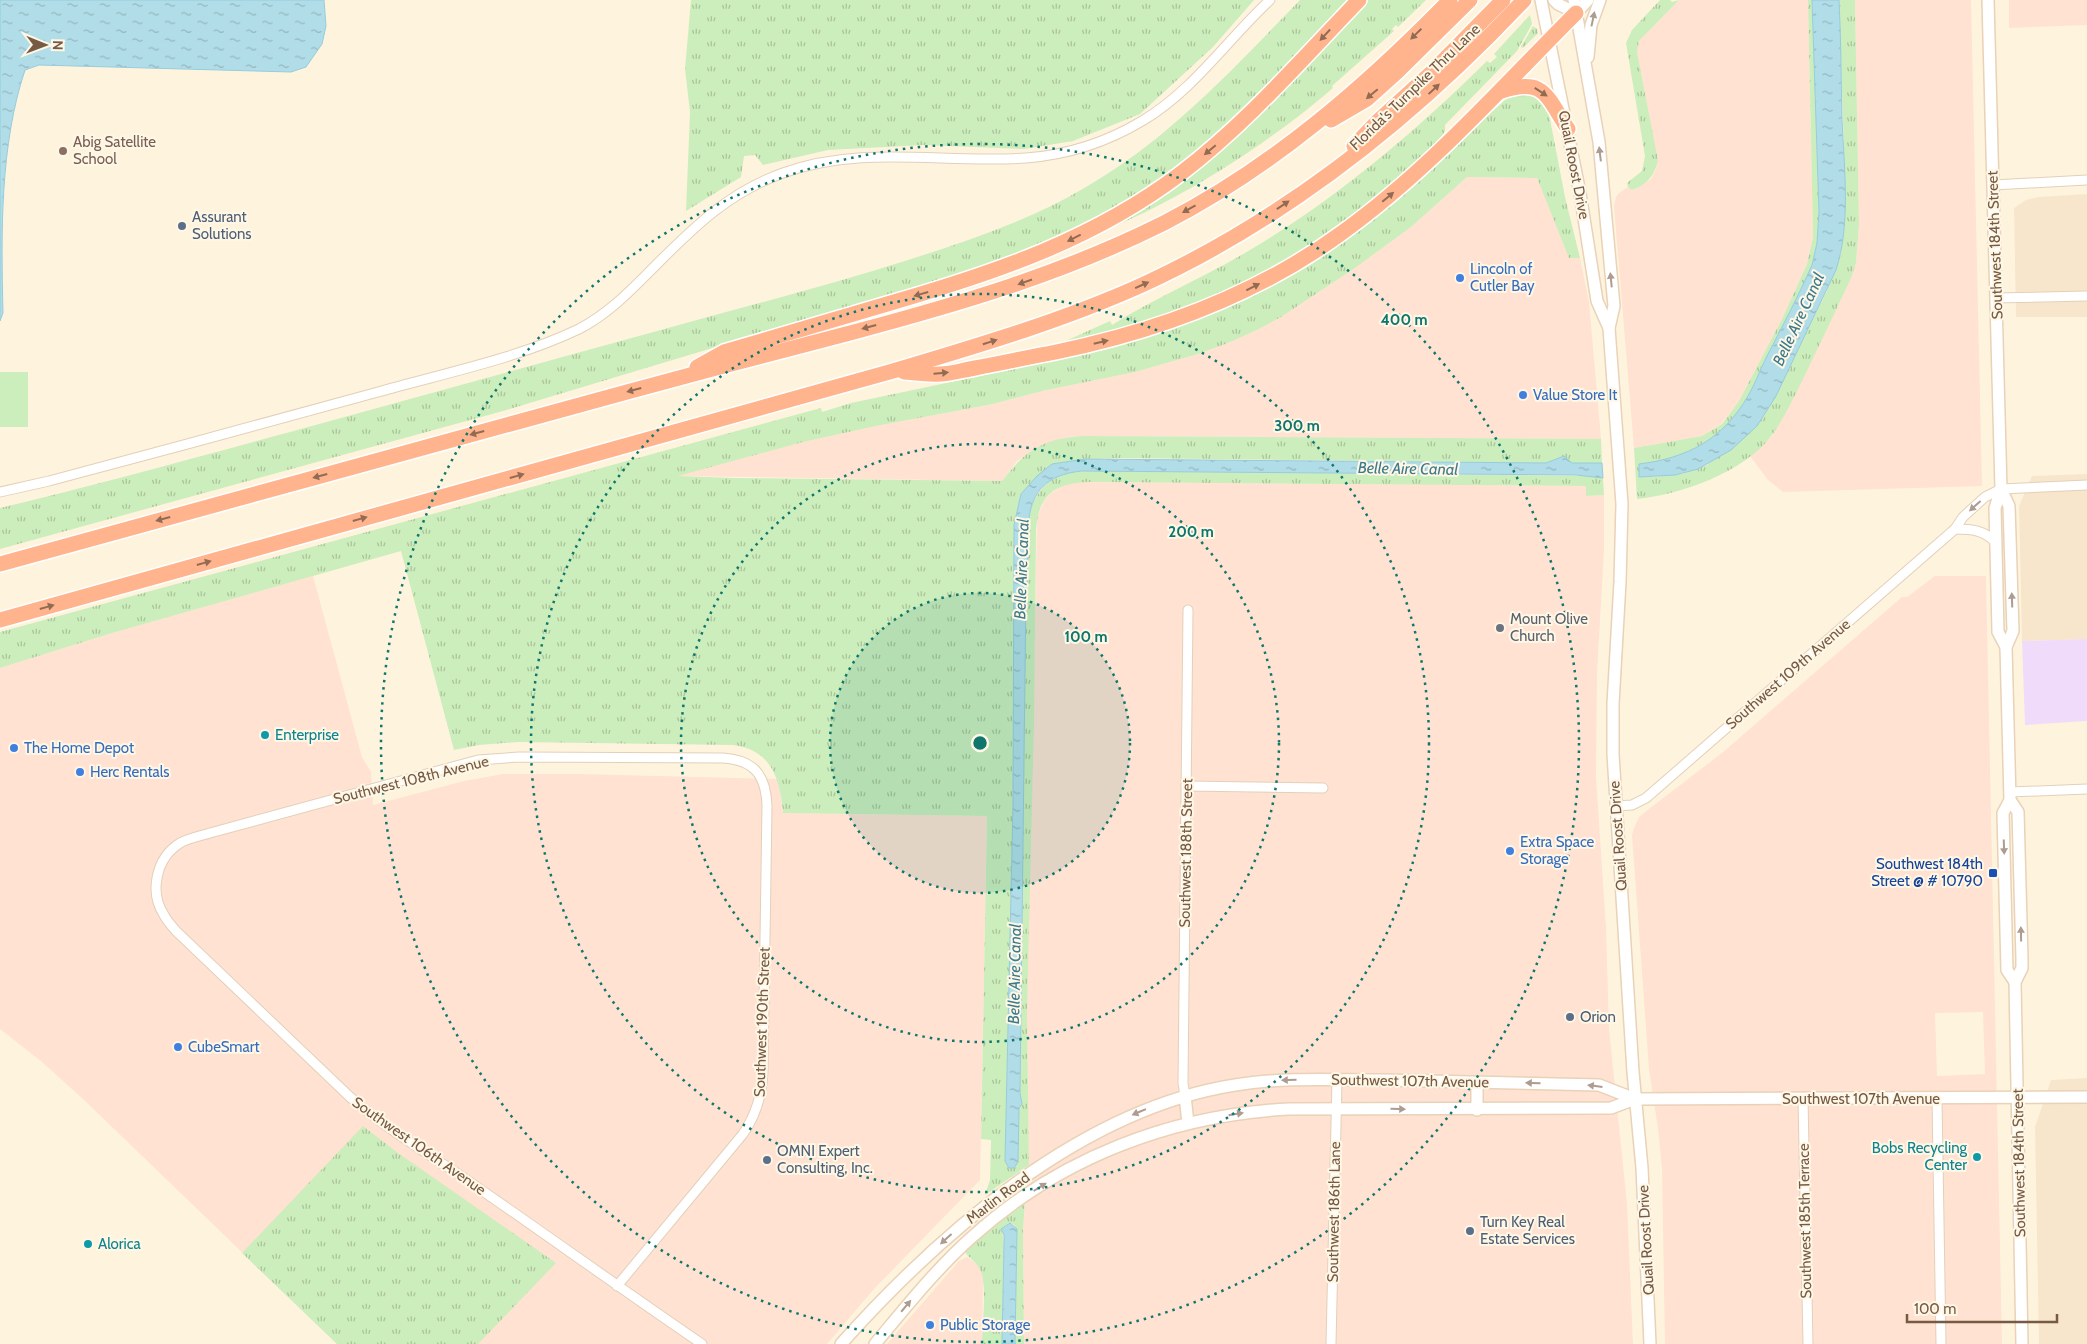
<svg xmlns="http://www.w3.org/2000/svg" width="2087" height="1344" font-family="Cabin,sans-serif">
<defs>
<pattern id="grass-tufts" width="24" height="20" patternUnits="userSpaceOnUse" patternTransform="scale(1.25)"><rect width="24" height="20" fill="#ccedbc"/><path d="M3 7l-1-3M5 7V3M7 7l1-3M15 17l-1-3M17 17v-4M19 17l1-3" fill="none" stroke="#aac39a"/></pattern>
<pattern id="water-ripples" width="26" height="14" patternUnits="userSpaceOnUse" patternTransform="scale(1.25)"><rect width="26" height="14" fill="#b1dde9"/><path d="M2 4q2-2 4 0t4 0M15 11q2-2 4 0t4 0" fill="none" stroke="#95b6be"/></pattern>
</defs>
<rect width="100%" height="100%" fill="#fef4de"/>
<g fill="#f7e6cc">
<path d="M2087 194V317H2016L2014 208 2026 200 2038 197Z"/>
<path d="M2087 474V639L2022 641 2019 506 2032 476Z"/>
<path d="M2087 1078V1344H2039L2035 1127 2051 1080Z"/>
</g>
<g fill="#ffe2d1" fill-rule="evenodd">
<path d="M1679 0H1808L1813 237 1807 264 1782 319 1739 401 1721 424 1702 436 1634 448 1614 206 1616 197 1619 193 1628 187 1632 190 1636 189 1651 179 1656 169 1658 160 1637 52 1639 41Z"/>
<path d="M1855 0H1971L1982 486 1783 492 1768 480 1750 456 1772 436 1791 402 1841 300 1856 263 1859 225Z"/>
<path d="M2009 0H2087V25L2009 28Z"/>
<path d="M1467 177 1537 178 1569 257 1580 258 1589 302 1601 439 1085 436 1070 437 1039 446 1017 461 1002 481 676 476 803 442 876 426 993 404 1042 391 1135 372 1198 354 1228 343 1257 330 1281 317 1355 268 1411 227Z"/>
<path d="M1075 482 1586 486V496L1604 495V550L1597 673 1596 777 1606 928 1609 1028 1627 1204 1633 1344H1024L1023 1229 1029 1165 1027 1012 1037 518 1044 501 1050 494 1065 484Z"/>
<path d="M313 576 362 757 371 772 373 805 464 781 503 774H579L778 779 783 813 987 816 980 1180 874 1289 827 1344H337L83 1099 42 1062 0 1029V668L112 633Z"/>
<path d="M1935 576H1986L2002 1344H1665L1662 1168 1658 1129 1649 1069 1632 835 1634 828 1639 817 1645 812 1722 753 1902 597H1907ZM1983 1012 1985 1074 1937 1076 1935 1013Z"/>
<path d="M967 1257 979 1266 983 1279 982 1344H887L959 1261Z"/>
</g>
<path fill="#f1dbfa" d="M2087 639V721L2025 725 2022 641Z"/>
<g fill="url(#grass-tufts)">
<path d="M691 0H1254L1213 47 1140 114 1073 141 1024 149 924 145 828 150 763 165 755 155 744 156 741 177 686 211 690 112 685 69Z"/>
<path d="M1300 0H1351C1310 44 1269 87 1225 127 1213 138 1202 151 1189 161 1132 205 1067 234 1002 261L503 411 0 549V508C97 485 193 458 290 432 416 397 542 363 668 328 748 306 829 285 908 260 970 240 1031 220 1086 187 1169 139 1234 68 1300 0Z"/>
<path d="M1365 0H1426L1398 27 1396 25 1392 29 1394 31 1332 86 1333 88C1268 144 1181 200 1101 232L1143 205Z"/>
<path d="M1660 0H1670L1672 2 1679 0 1639 41 1637 52 1658 160C1655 175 1647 185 1632 190L1628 187 1627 183 1642 171 1645 156 1626 43 1632 30Z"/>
<path d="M1808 0H1812L1819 212 1817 243 1812 265C1798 297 1782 327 1766 358 1760 370 1755 384 1748 396 1723 439 1688 458 1639 464L1640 477H1652L1682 474 1707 465 1764 416 1826 293 1841 254 1844 218V152L1839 0H1855L1859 225 1856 263 1851 278C1836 311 1820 343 1805 375 1795 395 1785 417 1772 435 1745 472 1680 495 1637 499L1634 448 1702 436 1722 424 1739 401 1782 319 1807 264 1813 237Z"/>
<path d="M1530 15 1532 24 1517 51 1445 125V131L1438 142 1420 161 1346 224 1252 283 1134 329 1059 344 1110 321 1112 325C1158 296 1208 276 1255 247 1341 195 1416 131 1487 61L1490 63 1497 57 1494 54Z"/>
<path d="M1533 26 1537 29 1538 33 1523 48 1521 47Z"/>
<path d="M1535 93 1547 107 1549 114 1565 197 1580 258H1569L1537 178 1467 177 1411 227 1355 268 1281 317 1257 330 1228 343 1198 354 1135 372 1042 391 993 404 876 426 803 442 678 476 734 478 1002 481C1026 449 1045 438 1085 436L1601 439 1602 463H1572L1566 458 1561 457 1546 463 1121 458 1085 459 1052 464 1021 498 1014 525 1013 804 1005 1161 1011 1168 1018 1162 1019 1108 1022 1104 1020 1093 1026 592C1030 572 1026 549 1027 527 1028 504 1044 477 1068 473 1089 469 1112 471 1133 471L1593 476 1603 478 1604 495 1586 496V486L1093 482C1057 482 1038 493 1036 531L1034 720 1027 1012 1029 1165 985 1195 990 1180 991 1140 981 1139 987 816 783 813C780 779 772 750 733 745L518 742 479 745 454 750 401 551 112 633 0 668V632L821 408 822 412 851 403 1027 366V364L1238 301 1456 144 1505 100 1515 94Z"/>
<path d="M363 1126 398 1153 556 1263 478 1344H337L242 1253Z"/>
<path d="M1025 1203 1023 1229 1024 1344H1015L1017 1229 1013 1224 1009 1223 1002 1228 1004 1246 1002 1344H982C982 1326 987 1287 981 1272 978 1262 968 1259 965 1251L991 1228Z"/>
</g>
<rect fill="#ccedbc" x="0" y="372" width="28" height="55"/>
<g fill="url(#water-ripples)" stroke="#96ccdc">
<path d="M0 0H324L326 26 322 44 306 67 291 72 39 65 25 70C0 145 1 232 3 313L0 321Z"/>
<path d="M1812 0H1839C1841 39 1841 79 1842 119 1844 167 1851 224 1836 270L1776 396 1757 426 1731 450 1698 469 1675 475 1639 477V464C1688 458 1723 439 1748 396 1755 384 1760 370 1766 358 1782 327 1798 297 1812 265L1817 243 1819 212Z"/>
<path d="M1564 456 1572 463H1602L1603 478 1576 475 1082 471C1008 478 1034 545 1026 592L1020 1093 1022 1104 1019 1108 1018 1162 1014 1168H1009L1005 1161 1013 804 1014 525 1021 494 1037 476 1052 464 1085 459 1546 463Z"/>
<path d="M1010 1223 1017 1229 1015 1344H1002L1004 1246V1235L1001 1229Z"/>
</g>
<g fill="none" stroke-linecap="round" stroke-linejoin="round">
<g stroke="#e3d0b9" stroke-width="11">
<g id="street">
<path d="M1993 185 2087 180"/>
<path d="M1996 298 2087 296"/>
<path d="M0 492 49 481C159 452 268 422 378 392 445 373 516 359 579 329 610 313 633 288 657 264 696 225 730 192 783 173 862 144 944 164 1026 158 1066 155 1107 142 1142 121 1193 91 1227 40 1270 0"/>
<path d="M1955 529C1971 529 1985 530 1996 543"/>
<path d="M1186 786 1323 788"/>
<path d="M2010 792 2087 789"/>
<path d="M1616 806 1632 805 1646 798 1955 529 1963 517 1985 497 2001 489 2087 485"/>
<path d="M1185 1096 1183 1083 1188 610"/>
<path d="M1803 1099 1808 1344"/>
<path d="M1937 1099 1941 1344"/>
<path d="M617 1286 743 1134C756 1115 762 1096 763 1072L767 806C766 775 754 760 723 758L519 757 478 760 210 833C200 836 189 838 180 843 156 858 149 892 164 915 167 921 172 926 176 931L350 1097C389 1131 434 1157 477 1187 552 1239 626 1292 702 1344"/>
<path d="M1331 1344 1337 1080"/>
</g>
</g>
<g stroke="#e9d2b7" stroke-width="14">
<g id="secondary">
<path d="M1541 0 1580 193 1597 301 1609 328 1622 504 1620 582 1613 704V754L1633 1072 1642 1168 1650 1344"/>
<path d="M1554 0 1558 4 1576 13"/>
<path d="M1574 0 1599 142 1614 306 1609 328"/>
<path d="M1988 0 2001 489 1995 508 1997 589 1998 632 2006 647 2010 800 2003 813 2007 970 2015 982"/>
<path d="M1576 13 1588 0"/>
<path d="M1588 57 1591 25 1600 0"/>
<path d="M2001 489 2009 506 2013 631 2006 647"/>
<path d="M2010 800 2018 812 2022 959V968L2015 982 2022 1344"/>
<path d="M1185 1096 1188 1123"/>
<path d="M1477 1110V1082"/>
<path d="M841 1344C941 1232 1082 1109 1235 1085 1284 1077 1334 1080 1383 1080 1455 1081 1527 1083 1599 1085L1635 1099"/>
<path d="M875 1344C906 1307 936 1269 972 1237 1059 1158 1172 1115 1289 1109L1611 1108 1635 1099 2087 1097"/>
</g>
</g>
<g stroke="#fff" stroke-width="18">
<g id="highway">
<path d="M1499 92C1545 76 1546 96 1568 129"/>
<path d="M1331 120 1367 99 1397 72 1470 0"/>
<path d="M1354 146 1379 120 1431 73 1503 0"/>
<path d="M697 367 724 352C781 335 838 319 894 302 997 272 1094 239 1180 174 1246 124 1301 60 1359 0"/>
<path d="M904 372C916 373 928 375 940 374 951 374 963 370 975 368 1002 363 1029 357 1056 352 1159 331 1257 295 1343 232 1429 170 1501 88 1576 13"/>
<path d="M0 564C209 507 418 449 627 392 701 372 776 352 850 333 959 304 1062 274 1164 223 1273 167 1365 87 1450 0"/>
<path d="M0 620 893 371C977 346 1062 321 1142 285 1288 218 1415 116 1524 0"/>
</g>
</g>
<use href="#street" stroke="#fff" stroke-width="9"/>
<use href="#secondary" stroke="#fff" stroke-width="11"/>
<use href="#highway" stroke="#ffb48e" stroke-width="15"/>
</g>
<defs><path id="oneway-solid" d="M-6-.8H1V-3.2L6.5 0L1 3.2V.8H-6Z" transform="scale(1.25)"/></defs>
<g fill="#ad9c8f">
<use href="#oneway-solid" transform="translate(1593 19) rotate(-78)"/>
<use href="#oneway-solid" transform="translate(1600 154) rotate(-97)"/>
<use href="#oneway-solid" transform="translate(1611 280) rotate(-96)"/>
<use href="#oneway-solid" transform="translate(1975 506) rotate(138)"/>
<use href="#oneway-solid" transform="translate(2012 600) rotate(-92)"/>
<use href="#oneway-solid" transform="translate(2004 847) rotate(88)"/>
<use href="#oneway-solid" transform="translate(2021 934) rotate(-91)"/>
<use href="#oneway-solid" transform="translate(1289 1080) rotate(179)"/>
<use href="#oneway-solid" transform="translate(1533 1083) rotate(-178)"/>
<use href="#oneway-solid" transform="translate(1595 1086) rotate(-173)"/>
<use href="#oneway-solid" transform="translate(1398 1109) rotate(1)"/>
<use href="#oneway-solid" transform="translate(1139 1112) rotate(157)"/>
<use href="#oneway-solid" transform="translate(1236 1114) rotate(-9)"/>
<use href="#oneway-solid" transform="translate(1040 1187) rotate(-32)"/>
<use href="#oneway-solid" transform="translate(946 1239) rotate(138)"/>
<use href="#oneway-solid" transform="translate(906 1306) rotate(-50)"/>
</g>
<g fill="#916c53">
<use href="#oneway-solid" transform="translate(1416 34) rotate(136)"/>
<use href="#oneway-solid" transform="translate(1325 35) rotate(133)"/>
<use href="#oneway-solid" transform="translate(1434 89) rotate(-43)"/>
<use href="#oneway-solid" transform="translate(1541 92) rotate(33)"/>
<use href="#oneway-solid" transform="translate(1372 94) rotate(140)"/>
<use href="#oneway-solid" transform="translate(1210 150) rotate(140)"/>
<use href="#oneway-solid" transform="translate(1388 197) rotate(-40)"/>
<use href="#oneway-solid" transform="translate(1283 205) rotate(-34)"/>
<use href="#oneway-solid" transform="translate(1189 209) rotate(151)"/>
<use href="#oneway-solid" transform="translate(1074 238) rotate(153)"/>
<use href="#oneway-solid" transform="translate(1025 282) rotate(161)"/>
<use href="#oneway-solid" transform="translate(1142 285) rotate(-24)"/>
<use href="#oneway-solid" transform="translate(1253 287) rotate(-27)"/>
<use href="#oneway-solid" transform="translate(921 294) rotate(164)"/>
<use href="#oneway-solid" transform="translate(869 327) rotate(165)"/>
<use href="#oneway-solid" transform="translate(990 342) rotate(-17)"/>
<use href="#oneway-solid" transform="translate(1101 342) rotate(-13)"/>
<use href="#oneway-solid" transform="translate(941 373) rotate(-5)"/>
<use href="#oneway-solid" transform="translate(634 390) rotate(165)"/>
<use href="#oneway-solid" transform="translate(477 433) rotate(165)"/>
<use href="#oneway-solid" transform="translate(320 476) rotate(165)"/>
<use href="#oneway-solid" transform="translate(517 476) rotate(-16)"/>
<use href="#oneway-solid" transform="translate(163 519) rotate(165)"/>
<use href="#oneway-solid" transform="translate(360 519) rotate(-16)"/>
<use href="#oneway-solid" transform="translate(204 563) rotate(-16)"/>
<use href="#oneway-solid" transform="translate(47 607) rotate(-16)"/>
</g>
<circle cx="980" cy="743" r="150" fill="#0f766e" fill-opacity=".12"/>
<g fill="none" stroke="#0f766e" stroke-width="2.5" stroke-dasharray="2.5 5">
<circle cx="980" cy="743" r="150"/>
<circle cx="980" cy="743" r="299"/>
<circle cx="980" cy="743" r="449"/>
<circle cx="980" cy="743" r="599"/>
</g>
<circle fill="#8d6e63" stroke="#fff7e6" stroke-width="2" cx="63" cy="151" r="5"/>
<g fill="#5c6f8a" stroke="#fff7e6" stroke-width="2">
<circle cx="182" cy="226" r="5"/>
<circle cx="1570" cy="1017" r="5"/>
<circle cx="767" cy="1160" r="5"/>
<circle cx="1470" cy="1231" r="5"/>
</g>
<g fill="#3f7fe0" stroke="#fff7e6" stroke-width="2">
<circle cx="1460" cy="278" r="5"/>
<circle cx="1523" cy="395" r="5"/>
<circle cx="14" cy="748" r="5"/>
<circle cx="80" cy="772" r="5"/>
<circle cx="1510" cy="851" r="5"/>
<circle cx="178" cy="1047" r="5"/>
<circle cx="930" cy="1325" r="5"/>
</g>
<circle fill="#6b7280" stroke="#fff7e6" stroke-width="2" cx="1500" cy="628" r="5"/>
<g fill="#0f9aa8" stroke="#fff7e6" stroke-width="2">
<circle cx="265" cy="735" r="5"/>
<circle cx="1977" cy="1157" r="5"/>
<circle cx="88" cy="1244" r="5"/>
</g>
<rect fill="#1a4fb4" stroke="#fff7e6" stroke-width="2" x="1988" y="868" width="10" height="10" rx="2.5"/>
<g text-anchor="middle" stroke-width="4" stroke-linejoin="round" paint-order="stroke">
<g font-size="15" fill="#765a44" stroke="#fff7e6">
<text transform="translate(1415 87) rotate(-44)" y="5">Florida's Turnpike Thru Lane</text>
<text transform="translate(1574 165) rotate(79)" y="5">Quail Roost Drive</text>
<text transform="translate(1995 245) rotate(-92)" y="5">Southwest 184th Street</text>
<text transform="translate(1788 674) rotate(-41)" y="5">Southwest 109th Avenue</text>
<text transform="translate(411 780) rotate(-14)" y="5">Southwest 108th Avenue</text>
<text transform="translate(1618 836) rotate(-94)" y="5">Quail Roost Drive</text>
<text transform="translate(1186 853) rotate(-89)" y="5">Southwest 188th Street</text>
<text transform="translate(762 1022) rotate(-88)" y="5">Southwest 190th Street</text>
<text transform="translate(1410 1081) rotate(1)" y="5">Southwest 107th Avenue</text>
<text x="1861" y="1104">Southwest 107th Avenue</text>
<text transform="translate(419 1146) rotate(35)" y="5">Southwest 106th Avenue</text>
<text transform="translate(2019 1163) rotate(-91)" y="5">Southwest 184th Street</text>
<text transform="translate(998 1198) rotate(-37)" y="5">Marlin Road</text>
<text transform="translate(1334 1212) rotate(-89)" y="5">Southwest 186th Lane</text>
<text transform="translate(1805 1221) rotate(-91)" y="5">Southwest 185th Terrace</text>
<text transform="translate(1646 1240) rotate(-93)" y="5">Quail Roost Drive</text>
</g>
<g font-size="15" fill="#785e54" stroke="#fff7e6" text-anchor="start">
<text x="73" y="147">Abig Satellite<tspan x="73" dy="17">School</tspan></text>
</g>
<g font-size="15" fill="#4e5e75" stroke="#fff7e6" text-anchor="start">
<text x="192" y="222">Assurant<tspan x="192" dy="17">Solutions</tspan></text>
<text x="1580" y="1022">Orion</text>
<text x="777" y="1156">OMNI Expert<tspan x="777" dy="17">Consulting, Inc.</tspan></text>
<text x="1480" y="1227">Turn Key Real<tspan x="1480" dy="17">Estate Services</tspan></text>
</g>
<g font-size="15" fill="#366cbe" stroke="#fff7e6" text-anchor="start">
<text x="1470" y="274">Lincoln of<tspan x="1470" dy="17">Cutler Bay</tspan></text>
<text x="1533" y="400">Value Store It</text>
<text x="24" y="753">The Home Depot</text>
<text x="90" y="777">Herc Rentals</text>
<text x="1520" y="847">Extra Space<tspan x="1520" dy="17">Storage</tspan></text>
<text x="188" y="1052">CubeSmart</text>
<text x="940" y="1330">Public Storage</text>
</g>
<g font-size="15" fill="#5b616d" stroke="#fff7e6" text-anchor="start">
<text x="1510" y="624">Mount Olive<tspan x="1510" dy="17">Church</tspan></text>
</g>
<g font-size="15" fill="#0d838f" stroke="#fff7e6" text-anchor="start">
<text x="275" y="740">Enterprise</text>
<text x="1967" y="1153" text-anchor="end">Bobs Recycling<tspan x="1967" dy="17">Center</tspan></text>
<text x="98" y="1249">Alorica</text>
</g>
<g font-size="15" fill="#164399" stroke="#fff7e6" text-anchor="end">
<text x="1983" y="869">Southwest 184th<tspan x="1983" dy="17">Street @ # 10790</tspan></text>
</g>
<g font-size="16" font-style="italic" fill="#3c7a8c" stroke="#fff7e6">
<text transform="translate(1798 319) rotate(-65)" y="6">Belle Aire Canal</text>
<text transform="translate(1408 468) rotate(1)" y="6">Belle Aire Canal</text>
<text transform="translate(1021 569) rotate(-88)" y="6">Belle Aire Canal</text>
<text transform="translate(1014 974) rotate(-89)" y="6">Belle Aire Canal</text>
</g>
</g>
<circle cx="980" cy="743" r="8" fill="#0f766e" stroke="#fff7e6" stroke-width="2.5"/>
<g font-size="15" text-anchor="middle" font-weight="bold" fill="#0f766e" stroke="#fff7e6" stroke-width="4" stroke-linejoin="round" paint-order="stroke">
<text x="1404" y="325">400 m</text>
<text x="1297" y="431">300 m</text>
<text x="1191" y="537">200 m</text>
<text x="1086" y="642">100 m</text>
</g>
<g transform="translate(45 45) rotate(91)" stroke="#fff7e6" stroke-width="4" paint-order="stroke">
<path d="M0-4L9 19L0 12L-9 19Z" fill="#765a44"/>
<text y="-8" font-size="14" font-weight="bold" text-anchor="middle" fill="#765a44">N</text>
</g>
<path d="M1907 1314v8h150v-8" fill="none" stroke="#765a44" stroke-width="2.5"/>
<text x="1914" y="1314" font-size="15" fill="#765a44" stroke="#fff7e6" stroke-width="4" paint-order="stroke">100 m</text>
</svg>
